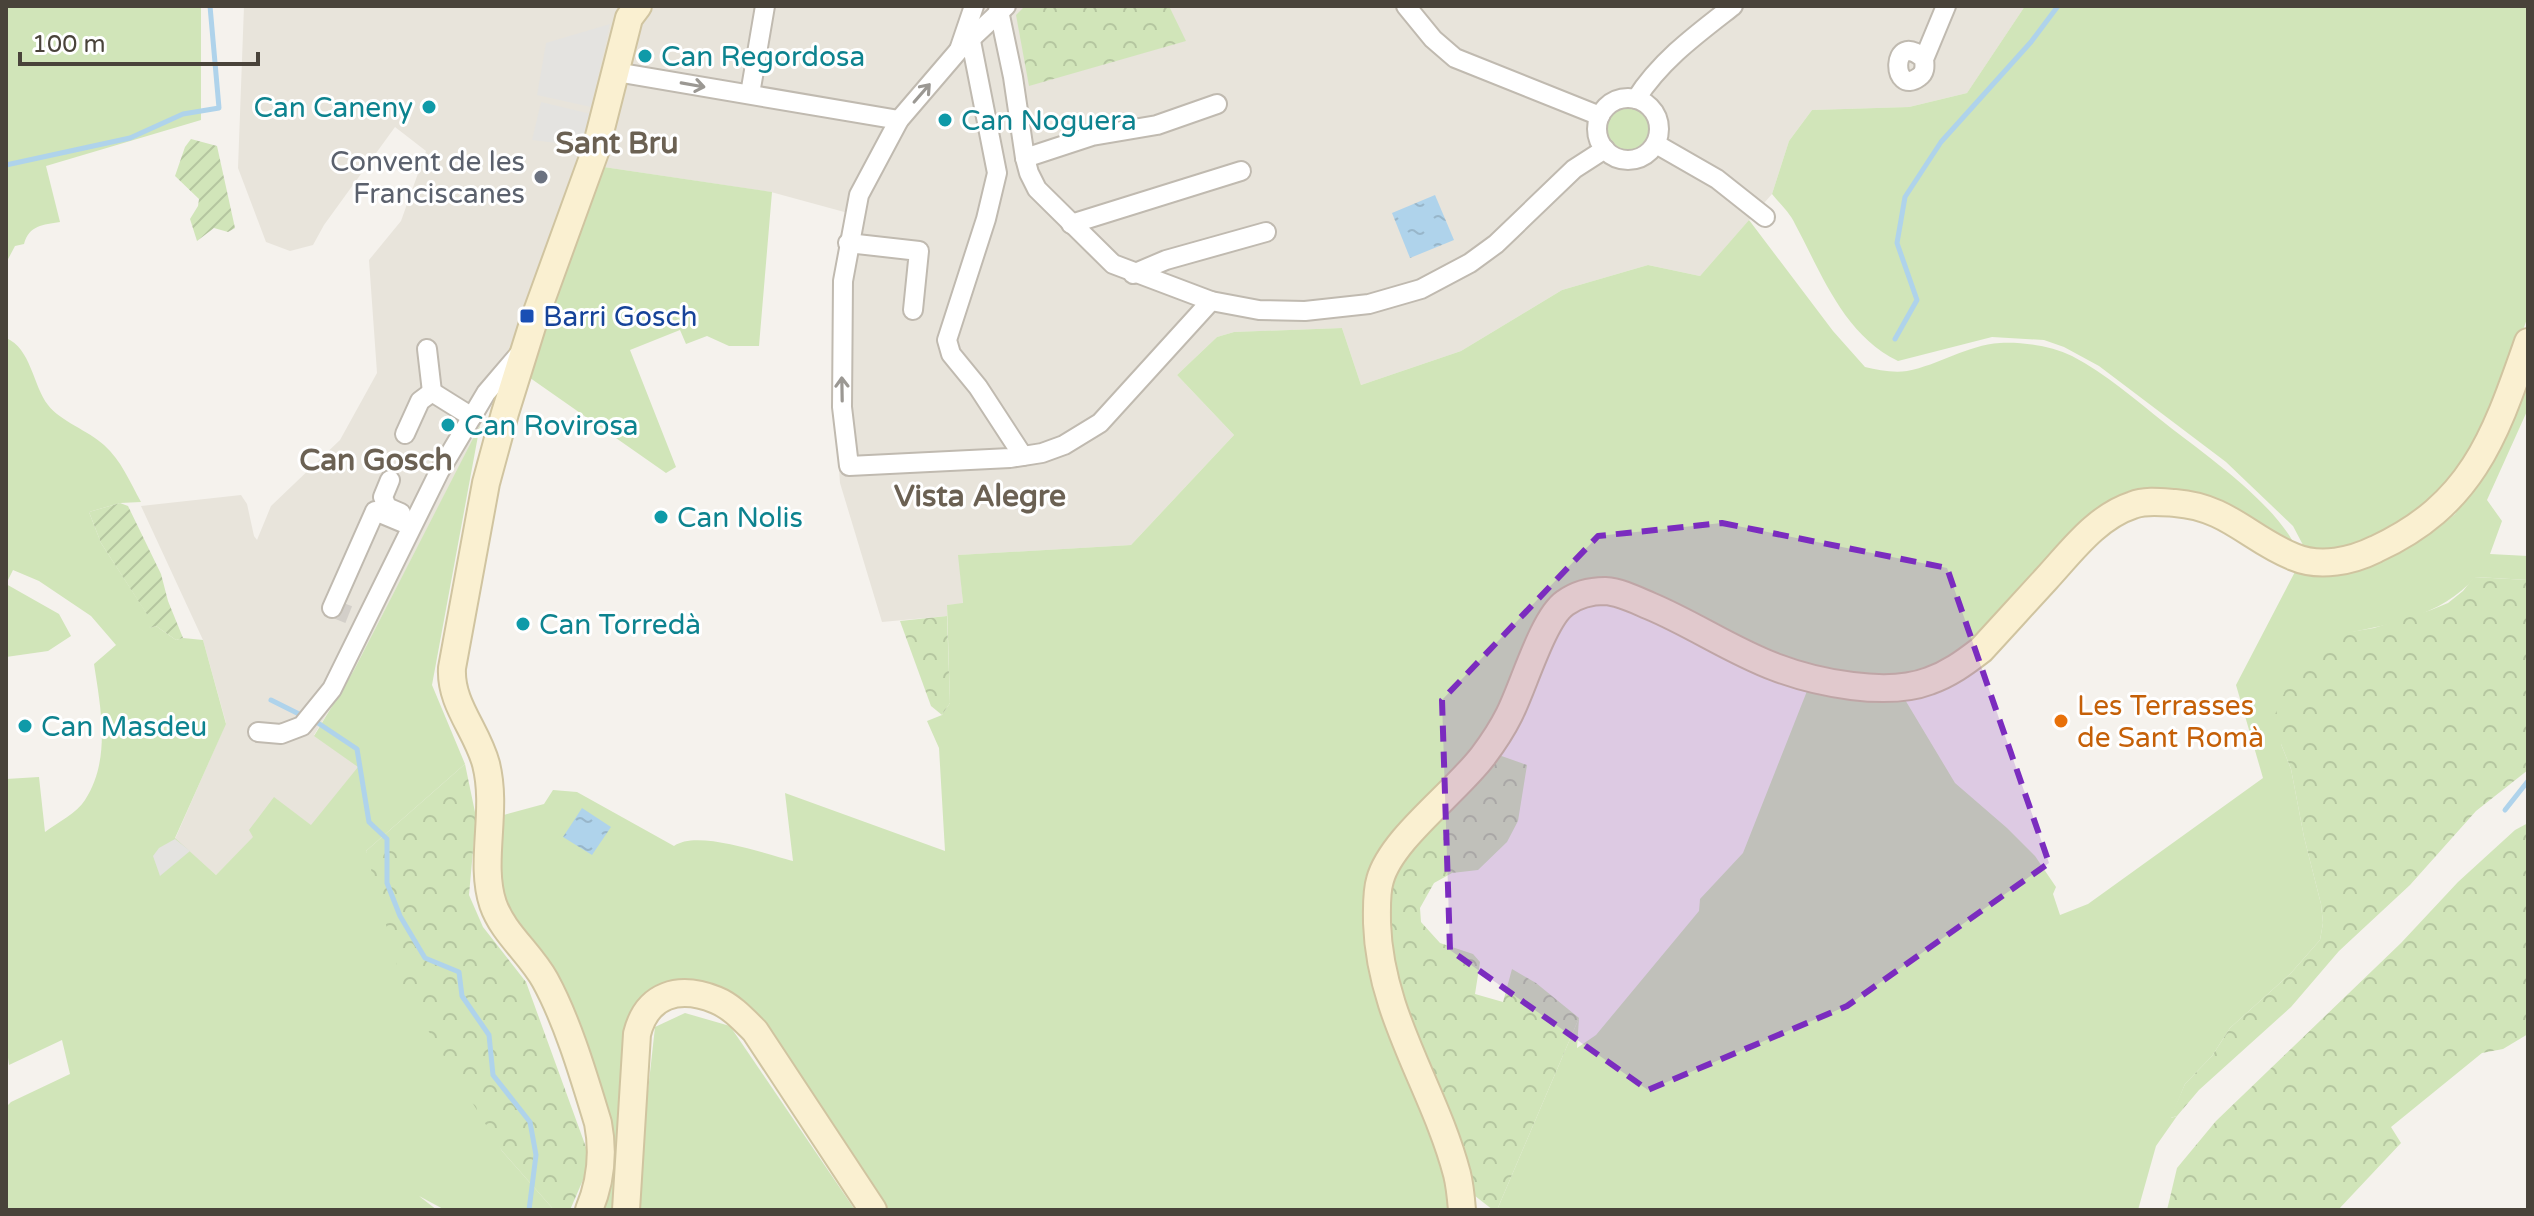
<svg xmlns="http://www.w3.org/2000/svg" width="2534" height="1216" font-family="'Varela Round',sans-serif">
<defs>
<pattern id="forest-crowns" width="20" height="18" patternUnits="userSpaceOnUse" patternTransform="scale(2)"><rect width="20" height="18" fill="#d1e5b9"/><path d="M2 6a3 3 0 1 1 6 0M12 15a3 3 0 1 1 6 0" fill="none" stroke="#b5c6a0"/></pattern>
<pattern id="garden-furrows" width="10" height="10" patternUnits="userSpaceOnUse" patternTransform="scale(2)"><rect width="10" height="10" fill="#d1e5b9"/><path d="M-1 1l2-2M0 10L10 0M9 11l2-2" fill="none" stroke="#b5c6a0"/></pattern>
<pattern id="water-ripples" width="26" height="14" patternUnits="userSpaceOnUse" patternTransform="scale(2)"><rect width="26" height="14" fill="#afd3eb"/><path d="M2 4q2-2 4 0t4 0M15 11q2-2 4 0t4 0" fill="none" stroke="#98b6ca"/></pattern>
</defs>
<rect width="100%" height="100%" fill="#f5f2ed"/>
<path fill="#e8e4db" d="M244 6 1421 8 2025 6 1967 93 1909 107 1812 110 1789 141 1772 194 1700 276 1648 265 1562 290 1461 351 1361 385 1342 328 1234 332 1217 337 1177 375 1234 435 1131 545 959 555 963 604 947 605V616L882 622 840 483 833 386 835 288 848 213 771 192 597 166 523 373 494 399 354 670 314 735 359 767 312 826 274 798 254 837 216 875 175 839 226 723 203 640 141 506 241 495 247 504 254 536 257 540 271 506 340 440 377 373 369 260 401 221 426 151 395 127 324 225 313 245 290 251 266 242 238 168Z"/>
<g fill="#d1e5b9">
<path d="M6 6H201V120L46 166 60 222C43 225 29 225 24 244L15 246 6 263Z"/>
<path d="M2025 6H2528V316L2499 398 2485 431 2429 508 2364 547 2310 551 2303 545 2293 526 2226 462 2099 366 2064 347 2044 340 1992 337 1898 361C1843 334 1822 274 1795 224 1790 213 1780 204 1772 194L1789 141 1812 110 1909 107 1967 93Z"/>
<circle cx="1629" cy="129" r="26"/>
<path d="M597 166 772 192 759 346H729L707 336 686 344 680 330 630 350 676 467 666 473 523 373Z"/>
<path d="M1749 220 1833 331 1865 367C1878 370 1893 373 1907 371 1939 365 1967 345 2000 343 2024 342 2051 346 2072 356 2106 374 2136 400 2166 424 2207 456 2275 503 2297 549L2149 491 1986 631 1944 663 1896 676 1866 677 1809 669 1625 588 1538 629 1497 708 1469 756 1364 906 1369 962 1433 1139 1445 1180 1450 1210H883L740 1004 636 1005 628 1019 622 1062 617 1210H594L606 1141 498 897 500 816 544 804 553 790 577 792 674 846C697 829 765 854 793 861L785 793 945 851 939 748 927 721 942 715 950 703 947 605 963 603 958 555 1131 545 1234 435 1177 375 1217 337 1234 332 1342 328 1361 385 1461 351 1562 290 1648 265 1700 276Z"/>
<path d="M6 338C31 348 33 386 48 405 60 421 89 431 104 445 121 460 130 482 141 502L120 503 89 512 101 543 149 617 150 628 156 626 176 640 183 638 203 640 226 724 175 838 216 875 253 837 249 830 274 797 311 825 358 767 314 736 354 670 480 425 432 685 465 764 366 851 502 1151 554 1210H445L419 1196 437 1210H6V1107L11 1102 70 1074 62 1040 9 1065 6 1043V779L39 777 45 832C57 823 77 813 85 800 111 760 101 709 94 664L116 645 91 616 39 581 13 570 6 584 59 614 71 636 48 651 6 657Z"/>
<path d="M2528 371V409L2487 500 2502 521 2490 554 2528 556V580L2475 577C2442 617 2386 625 2338 635L2281 744 2291 769 2304 837 2321 904 2323 923 2320 940 2291 973 2230 1028 2212 1056 2185 1084 2171 1118 2177 1116 2156 1146 2138 1210H1497L1579 1018 1577 1048 1596 1035 1699 911 1700 899 1743 853 1809 686 1901 693 1955 783 2007 828 2035 856 2056 887 2053 894 2060 915 2088 904 2263 778 2236 685 2298 566 2398 550 2437 529 2455 514 2505 433Z"/>
<path d="M685 1013 730 1026 855 1210H635L655 1027Z"/>
</g>
<g fill="url(#forest-crowns)">
<path d="M1025 6H1169L1186 41 1029 86 1016 15Z"/>
<path d="M2474 577 2528 580V770L2476 811 2410 885 2339 951 2291 1007 2199 1090 2177 1116 2170 1118 2185 1084 2212 1056 2230 1028 2291 973 2320 940 2323 923 2321 904 2304 837 2291 769 2281 744 2274 717 2291 676 2316 650 2338 634 2374 628 2431 610 2448 603 2463 591Z"/>
<path d="M947 616 950 703 942 715 931 706 900 621Z"/>
<path d="M1493 753 1527 765 1518 821 1507 842 1478 870 1452 873 1434 883 1420 908 1421 922 1440 943 1473 954 1480 962 1475 994 1503 1002 1512 969 1536 983 1579 1018 1497 1210H1493L1470 1192 1398 999 1382 914 1397 862Z"/>
<path d="M465 764 476 817 469 895 483 927 526 982 587 1150 586 1173 570 1210H554L502 1151 404 991 366 851Z"/>
<path d="M2528 823V1034L2503 1049 2482 1053 2391 1127 2401 1143 2338 1210H2167L2177 1168 2216 1121 2401 943 2458 882 2515 830Z"/>
</g>
<g fill="url(#garden-furrows)">
<path d="M191 139 217 146 235 228 228 232 214 228 197 241 190 219 198 206 199 199 175 176 185 147Z"/>
<path d="M120 503 128 506 161 574 168 601 183 638 176 640 156 626 150 628 145 618 148 616 101 543 89 512Z"/>
</g>
<g fill="#e4e3e0">
<path d="M610 24 591 107 537 95 546 43Z"/>
<path d="M541 102 591 114 582 146 532 140Z"/>
<path d="M175 839 190 851 160 876 153 856 159 848Z"/>
</g>
<g fill="url(#water-ripples)">
<path d="M1435 195 1454 240 1410 258 1392 213Z"/>
<path d="M582 808 611 827 592 855 563 837Z"/>
</g>
<g fill="none" stroke-linecap="round" stroke-linejoin="round">
<g stroke="#afd3eb" stroke-width="5">
<path d="M6 165 130 138 183 114 219 108 210 6"/>
<path d="M1895 339 1917 300 1897 243 1905 197 1941 142 2031 42 2058 6"/>
<path d="M271 700 299 714"/>
<path d="M318 723 357 749 369 822 387 839V883L400 916 425 958 459 972 462 996 489 1035 493 1075 530 1122 536 1155 529 1210"/>
<path d="M2505 810 2528 781"/>
</g>
<path stroke="#d3cfc9" stroke-width="18" stroke-dasharray="18 9" stroke-linecap="butt" d="M332 608 352 616"/>
<g stroke="#c0bab0" stroke-width="22">
<g id="street">
<path d="M998 6 1013 77 1025 158 1029 173 1037 189 1113 264 1211 301 1259 310 1305 311 1369 304 1421 289 1470 263 1496 244 1574 169 1605 149"/>
<path d="M1006 6 959 50 899 120 859 195 843 281 842 407 849 466 1010 458 1042 453 1064 445 1100 423 1211 301"/>
<path d="M1406 6 1433 39 1455 58 1600 116"/>
<path d="M971 41 997 173 986 219 947 340 951 354 978 387 1023 456"/>
<path d="M959 50 974 6"/>
<path d="M1924 59C1890 28 1891 98 1919 77 1925 73 1925 67 1924 59L1946 6"/>
<path d="M616 72 899 120"/>
<path d="M750 94 765 6"/>
<circle cx="1628" cy="129" r="31"/>
<path d="M1636 99C1661 60 1697 34 1733 6"/>
<path d="M1656 144 1717 179 1765 217"/>
<path d="M1025 158 1092 136 1157 125 1217 104"/>
<path d="M1071 224 1241 171"/>
<path d="M848 243 919 251 913 310"/>
<path d="M1133 274 1166 260 1266 232"/>
<path d="M427 349 432 392"/>
<path d="M405 434 420 401 432 392 472 417"/>
<path d="M390 480 383 497 387 507 401 513"/>
<path d="M332 608 375 511 411 526"/>
<path d="M258 732 281 734 302 726 332 689 439 472 486 393 521 352"/>
</g>
</g>
<g stroke="#d0c4a0" stroke-width="30">
<g id="secondary">
<path d="M589 1210C601 1181 604 1154 598 1123 584 1077 568 1022 545 980 530 953 503 933 493 904 479 862 498 811 486 764 477 730 450 704 452 668L486 483 505 413 534 320 595 152 629 18 638 6"/>
<path d="M626 1210 637 1034C647 994 679 985 716 1000 731 1006 743 1019 755 1031L873 1210"/>
<path d="M1462 1210C1461 1198 1460 1186 1457 1174 1434 1087 1380 1016 1377 923 1377 910 1376 893 1380 880 1391 839 1455 793 1483 756 1492 744 1502 729 1509 715 1523 688 1543 618 1565 603 1576 595 1591 591 1605 591 1621 592 1636 600 1650 606 1693 624 1732 651 1775 667 1817 683 1887 697 1929 681 1949 674 1964 663 1981 650 2003 626 2024 603 2046 579 2071 552 2096 517 2133 505 2145 500 2161 502 2175 503 2228 507 2249 539 2294 557 2320 568 2352 561 2376 549 2473 504 2495 436 2528 342"/>
</g>
</g>
<use href="#street" stroke="#fff" stroke-width="18"/>
<use href="#secondary" stroke="#faf0d1" stroke-width="26"/>
</g>
<defs><path id="oneway-shaft" d="M-6 0H5M1.5-3L5.5 0L1.5 3" fill="none" stroke-width="1.6" stroke-linecap="round" stroke-linejoin="round" transform="scale(2)"/></defs>
<g stroke="#9b9893">
<use href="#oneway-shaft" transform="translate(693 85) rotate(10)"/>
<use href="#oneway-shaft" transform="translate(922 93) rotate(-49)"/>
<use href="#oneway-shaft" transform="translate(842 389) rotate(-91)"/>
</g>
<path fill="#7b2cbf" fill-opacity="0.2" stroke="#7b2cbf" stroke-width="6" stroke-dasharray="16 10" stroke-linejoin="round" d="M1722 523 1947 568 2049 863 1847 1006 1648 1090 1450 950 1442 700 1598 536Z"/>
<g fill="#0f9aa8" stroke="#fff" stroke-width="3">
<circle cx="645" cy="56" r="8"/>
<circle cx="429" cy="107" r="8"/>
<circle cx="945" cy="120" r="8"/>
<circle cx="448" cy="425" r="8"/>
<circle cx="661" cy="517" r="8"/>
<circle cx="523" cy="624" r="8"/>
<circle cx="25" cy="726" r="8"/>
</g>
<circle fill="#6b7280" stroke="#fff" stroke-width="3" cx="541" cy="177" r="8"/>
<rect fill="#1a4fb4" stroke="#fff" stroke-width="3" x="519" y="308" width="16" height="16" rx="4"/>
<circle fill="#e8710a" stroke="#fff" stroke-width="3" cx="2061" cy="721" r="8"/>
<g text-anchor="middle" stroke-width="6" stroke-linejoin="round" paint-order="stroke">
<g font-size="28" fill="#0d838f" stroke="#fff" text-anchor="start">
<text x="661" y="66">Can Regordosa</text>
<text x="413" y="117" text-anchor="end">Can Caneny</text>
<text x="961" y="130">Can Noguera</text>
<text x="464" y="435">Can Rovirosa</text>
<text x="677" y="527">Can Nolis</text>
<text x="539" y="634">Can Torredà</text>
<text x="41" y="736">Can Masdeu</text>
</g>
<g font-size="28" fill="#5b616d" stroke="#fff" text-anchor="end">
<text x="525" y="171">Convent de les<tspan x="525" dy="32">Franciscanes</tspan></text>
</g>
<g font-size="28" fill="#164399" stroke="#fff" text-anchor="start">
<text x="543" y="326">Barri Gosch</text>
</g>
<g font-size="28" fill="#c56008" stroke="#fff" text-anchor="start">
<text x="2077" y="715">Les Terrasses<tspan x="2077" dy="32">de Sant Romà</tspan></text>
</g>
<g font-size="30" font-weight="bold" fill="#6b6153" stroke="#fff">
<text x="617" y="153">Sant Bru</text>
<text x="376" y="470">Can Gosch</text>
<text x="980" y="506">Vista Alegre</text>
</g>
</g>
<rect width="2534" height="1216" fill="none" stroke="#49433a" stroke-width="16"/>
<path d="M20 52v12h238v-12" fill="none" stroke="#49433a" stroke-width="4"/>
<text x="32" y="52" font-size="24" fill="#49433a" stroke="#ffffff" stroke-width="6" paint-order="stroke">100 m</text>
</svg>
